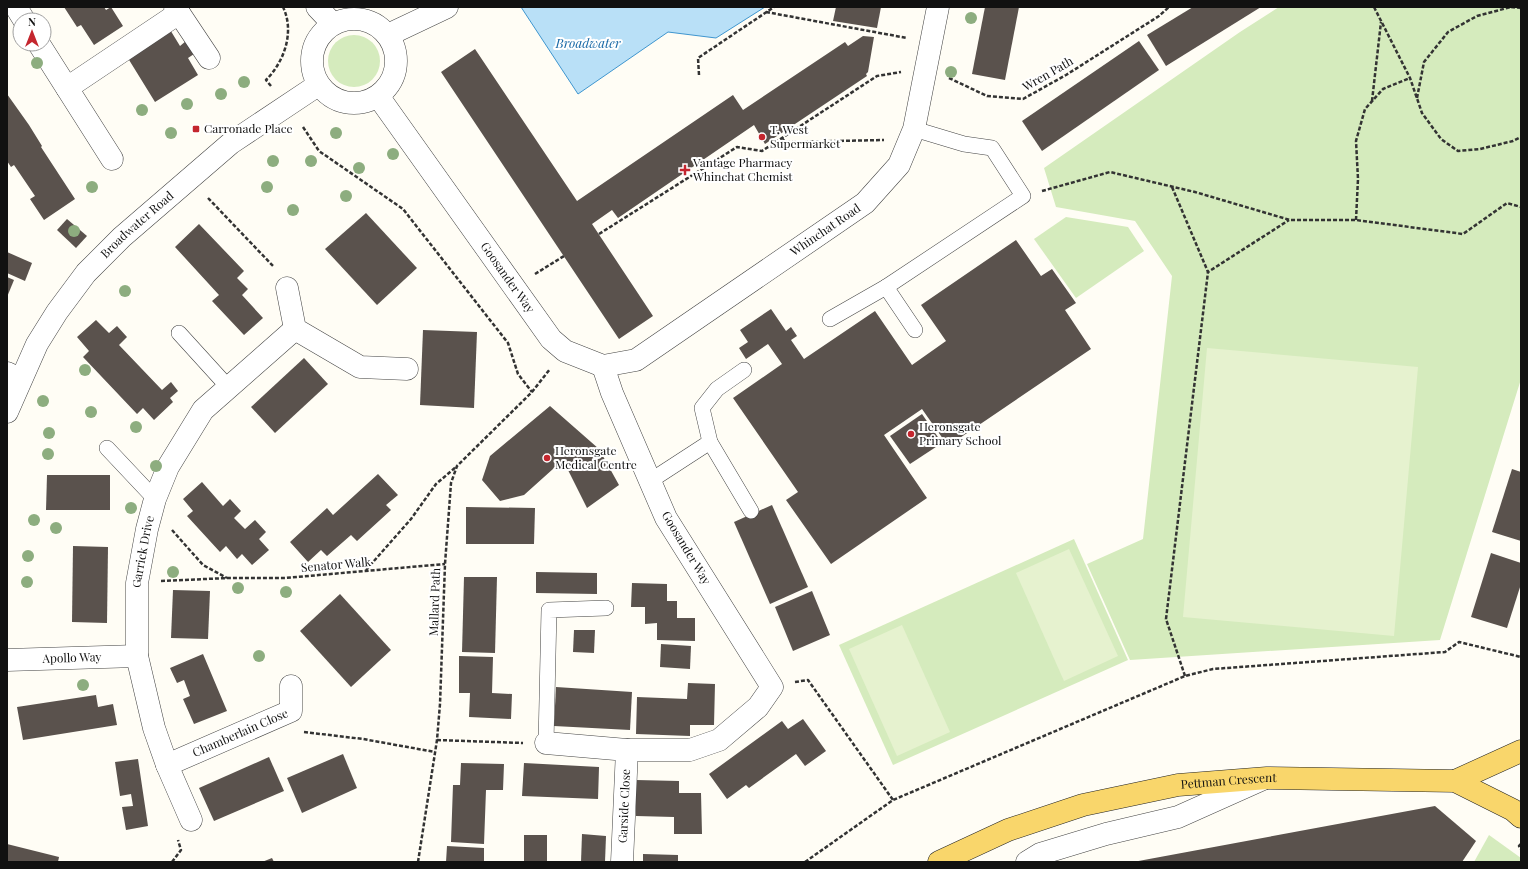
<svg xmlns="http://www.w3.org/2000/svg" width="1528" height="869" font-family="'Playfair Display',serif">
<rect width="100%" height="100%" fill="#fffdf5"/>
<g fill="#d5ebbd">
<path d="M1279 7H1521V379L1440 640 1130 660 1087 564 1143 539 1172 276 1135 221 1056 207 1044 168 1240 32Z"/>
<circle cx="354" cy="61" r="26"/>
<path d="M1066 217 1128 227 1144 251 1076 298 1034 239Z"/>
<path d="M1074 539 1128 660 893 765 839 645Z"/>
<path d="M1489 835 1521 858V862H1474Z"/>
</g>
<g fill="#e6f2cf">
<path d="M1207 348 1418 367 1394 636 1183 617Z"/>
<path d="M1069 549 1118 656 1064 681 1016 573Z"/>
<path d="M902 625 950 732 897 756 849 649Z"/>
</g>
<path fill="#b9e0f7" stroke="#3f96cf" d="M521 7H765L716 38 668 32 578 94Z"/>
<g fill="#5a524d">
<path d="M64 7H104L106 10 111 7 123 26 94 45 81 25 77 27Z"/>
<path d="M836 7H881L877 28 833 21Z"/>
<path d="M985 7H1019L1005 80 972 74Z"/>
<path d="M1193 7H1261L1166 66 1147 35Z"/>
<path d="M169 28 180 46 186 41 194 54 188 58 198 75 155 102 126 55Z"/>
<path d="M863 36 874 37 868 72 866 74 867 76 765 144 754 125 618 218 612 210 592 224 653 316 619 339 441 72 475 49 577 201 733 95 743 110 845 42 848 46Z"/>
<path d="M1139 41 1159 70 1042 151 1022 121Z"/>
<path d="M7 94 29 125 42 146 41 147 75 199 44 220 30 199 35 196 14 165 11 167 7 161Z"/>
<path d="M366 213 417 268 377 305 325 249Z"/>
<path d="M67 219 87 236 76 248 57 230Z"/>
<path d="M199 224 244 271 237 278 248 289 242 295 263 318 244 335 212 301 219 295 175 247Z"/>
<path d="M1016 240 1041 276 1052 269 1076 303 1065 310 1091 349 948 446 922 409 884 435 927 498 831 564 786 500 798 492 733 398 782 364 768 344 746 359 739 348 748 342 740 330 771 309 786 331 791 327 797 336 791 340 804 359 875 311 912 365 946 341 921 305Z"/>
<path d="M7 252 32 263 25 281 7 273Z"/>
<path d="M7 277 14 280 7 297Z"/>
<path d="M96 320 109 333 117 326 127 337 119 345 162 390 171 382 178 391 170 398 173 402 154 420 143 408 137 414 83 357 89 351 77 337Z"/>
<path d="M423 330 477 332 474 408 420 405Z"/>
<path d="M304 358 328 384 275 433 251 407Z"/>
<path d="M550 406 599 449 619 485 587 508 563 460 524 495 500 501 482 480 490 456Z"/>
<path d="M922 414 942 443 910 464 890 436Z"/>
<path d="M1512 469 1521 472V541L1492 532Z"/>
<path d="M378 474 398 495 386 505 391 510 357 541 351 535 327 556 321 550 308 562 290 542 327 508 333 515Z"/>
<path d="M47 475H110V510H46Z"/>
<path d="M202 482 223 506 230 499 241 511 234 518 245 529 255 520 266 532 259 539 269 550 252 565 242 554 237 559 226 546 220 552 187 516 193 511 183 499Z"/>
<path d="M772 505 808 587 770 604 734 522Z"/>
<path d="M466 507 535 508 534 544H466Z"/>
<path d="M73 546 108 547 107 623 72 622Z"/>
<path d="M1491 553 1521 563V584L1507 628 1471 617Z"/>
<path d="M536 572 597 573V594L536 593Z"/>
<path d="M464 577H497L495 653 462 652Z"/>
<path d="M632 583 667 584V601H677V618H695V641L657 640V623L645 624V607H631Z"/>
<path d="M173 590 210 591 208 639 171 638Z"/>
<path d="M812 591 830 635 793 651 775 607Z"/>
<path d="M340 594 391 650 351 687 300 631Z"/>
<path d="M574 630H595L594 653 573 652Z"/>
<path d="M661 644 691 646 690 669 660 667Z"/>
<path d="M203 654 227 711 194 724 183 699 190 696 184 680 177 683 170 668Z"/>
<path d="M459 656 493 657 492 693 512 694 511 719 469 717 470 693H459Z"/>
<path d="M688 683 715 684 714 725H690V736L636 734 637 697 687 699Z"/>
<path d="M556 687 632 692 630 730 554 726Z"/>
<path d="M96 695 98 707 113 704 117 725 23 740 17 707Z"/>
<path d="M803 719 826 751 805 766 796 754 749 788 746 785 727 799 709 774 782 721 788 729Z"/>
<path d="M343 754 357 788 302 813 287 778Z"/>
<path d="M269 757 284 791 214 821 199 788Z"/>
<path d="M138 759 148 826 126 830 122 807 133 806 131 794 120 796 115 762Z"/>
<path d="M461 763 504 764 503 790H486L484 844 451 842 453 785H460Z"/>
<path d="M524 763 599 767 598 799 522 796Z"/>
<path d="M636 780 679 781V793H701L702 834H674V817L636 816Z"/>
<path d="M1435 806 1476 841 1462 862H1133Z"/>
<path d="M582 834 606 836 605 862H581Z"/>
<rect x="524" y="835" width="23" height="27"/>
<path d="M7 844 59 857 58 862H7Z"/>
<path d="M447 846 484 848V862H446Z"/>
<path d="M643 854 678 855V862H643Z"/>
<path d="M272 858 274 862H262Z"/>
</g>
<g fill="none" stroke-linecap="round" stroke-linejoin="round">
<g stroke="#444" stroke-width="16">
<g id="service">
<path d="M886 287 915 330"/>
<path d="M830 319 886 287 1023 196 992 148 964 144 914 129"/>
<path d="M179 333 229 388"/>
<path d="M744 370 717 389 702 408 710 442 751 511"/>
<path d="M107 448 155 499"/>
<path d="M650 481 710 442"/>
<path d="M546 743 549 610 606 608"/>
</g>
</g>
<g stroke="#444" stroke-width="23">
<g id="minor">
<path d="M16 7 24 20"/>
<path d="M175 7 209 58"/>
<path d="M317 7 333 24"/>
<path d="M388 35 447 7"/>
<path d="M39 44 112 159"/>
<path d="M67 88 179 13"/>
<path d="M287 288 295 329 360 367 407 369"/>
<path d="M7 373 20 379"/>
<path id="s1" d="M7 660 137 656"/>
<path d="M546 743 627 750H690L719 740 758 707 772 687 666 518 612 393 603 366"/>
<path id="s2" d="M167 765 291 711V686"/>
<path id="s3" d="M191 820 167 765 154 728 137 656V583L147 529 155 499 168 467 203 410 295 329"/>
<path id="s4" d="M622 862 627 750"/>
<path d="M1027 862 1040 854 1106 834 1178 817 1263 779"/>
</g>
</g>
<g stroke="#444" stroke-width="23">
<g id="tertiary">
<circle cx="354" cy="61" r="42"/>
<path id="s5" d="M378 96 551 339 565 351 603 366 636 360 865 203 899 165 914 129 938 7"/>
<path id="s6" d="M7 412 37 344 57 312 86 273 122 237 231 143 318 85"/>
</g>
</g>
<g stroke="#222" stroke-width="23">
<g id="primary">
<path d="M1455 781 1521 751"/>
<path id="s7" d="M939 862 1008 830 1083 805 1178 785 1267 778 1455 781 1513 810 1521 817"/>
</g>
</g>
<g stroke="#333" stroke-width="2.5" stroke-dasharray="4 2" stroke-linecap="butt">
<path d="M1374 7 1410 78 1422 113 1441 139 1458 151 1480 149 1513 141 1521 137"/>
<path d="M1511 7 1521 8"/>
<path d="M766 12 907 38"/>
<path d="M699 75 698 58 774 7"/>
<path d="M949 78 987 96 1023 99 1066 75 1159 16 1169 7"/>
<path d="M271 86 266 80C284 62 295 32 283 7"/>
<path d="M1417 98 1424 62 1448 32 1477 16 1511 7"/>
<path d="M1372 101 1381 22"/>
<path d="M303 127 319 151 403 209 508 343 518 374 532 392"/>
<path d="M782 138 785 142 884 140"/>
<path d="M1172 187 1208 272 1289 220"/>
<path d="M1042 191 1110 172 1195 192 1290 220H1356L1463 234 1507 203 1521 207"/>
<path d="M208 198 274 267"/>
<path d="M1356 220 1358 179 1356 141 1365 109 1383 89 1410 78"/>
<path d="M599 234 737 147 762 151 877 76 901 72"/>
<path d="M535 274 564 256"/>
<path d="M172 530 203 565 227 578"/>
<path d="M366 570 411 519 436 484 456 467"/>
<path d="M161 581 228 578H285L445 564"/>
<path d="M1185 676 1166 619 1208 272"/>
<path d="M795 682 808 680 893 800"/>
<path d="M304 732 363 739 435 752"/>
<path d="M437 740 523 743"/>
<path d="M1521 844 1519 846 1521 849"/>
<path d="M172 862 181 850 178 840"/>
<path d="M418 862 437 740 440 704 445 564 451 483 457 466 532 392 550 369"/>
<path d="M805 862 893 800 1185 676 1213 669 1445 652 1459 642 1521 657"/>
</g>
<use href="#service" stroke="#fff" stroke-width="15"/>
<use href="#minor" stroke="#fff" stroke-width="22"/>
<use href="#tertiary" stroke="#fff" stroke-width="22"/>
<use href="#primary" stroke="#f9d66b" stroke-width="22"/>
</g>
<g fill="#8dad7f">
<circle cx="971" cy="18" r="6"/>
<circle cx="37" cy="63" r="6"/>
<circle cx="951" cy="72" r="6"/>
<circle cx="244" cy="82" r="6"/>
<circle cx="221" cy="94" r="6"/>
<circle cx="187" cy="104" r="6"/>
<circle cx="142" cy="110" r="6"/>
<circle cx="171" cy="133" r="6"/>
<circle cx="336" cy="133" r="6"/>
<circle cx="393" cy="154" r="6"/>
<circle cx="273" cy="161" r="6"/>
<circle cx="311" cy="161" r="6"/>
<circle cx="359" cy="168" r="6"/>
<circle cx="92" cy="187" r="6"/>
<circle cx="267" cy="187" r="6"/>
<circle cx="346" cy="196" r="6"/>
<circle cx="293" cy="210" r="6"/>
<circle cx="74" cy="231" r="6"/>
<circle cx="125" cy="291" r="6"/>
<circle cx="85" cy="370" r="6"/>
<circle cx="43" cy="401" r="6"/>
<circle cx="91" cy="412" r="6"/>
<circle cx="136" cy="427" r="6"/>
<circle cx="49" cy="433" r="6"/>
<circle cx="48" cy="454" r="6"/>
<circle cx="156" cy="466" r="6"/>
<circle cx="131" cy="508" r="6"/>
<circle cx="34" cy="520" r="6"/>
<circle cx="56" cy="528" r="6"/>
<circle cx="28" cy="556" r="6"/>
<circle cx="173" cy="572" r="6"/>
<circle cx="27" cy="582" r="6"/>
<circle cx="238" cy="588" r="6"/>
<circle cx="286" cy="592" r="6"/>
<circle cx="259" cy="656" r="6"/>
<circle cx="83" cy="685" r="6"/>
</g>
<g fill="#c4262e" stroke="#fff" stroke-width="1.5">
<rect x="192" y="125" width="8" height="8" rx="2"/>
<circle cx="762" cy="137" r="4"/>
<path d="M683 164h4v4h4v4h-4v4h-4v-4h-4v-4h4z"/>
<circle cx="911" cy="434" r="4"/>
<circle cx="547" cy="458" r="4"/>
</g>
<g text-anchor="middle" stroke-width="4" stroke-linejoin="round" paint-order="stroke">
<g font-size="12" fill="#111" stroke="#fff">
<text transform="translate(1048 74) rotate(-30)" y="4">Wren Path</text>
<text dy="4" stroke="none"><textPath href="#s6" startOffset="231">Broadwater Road</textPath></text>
<text dy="4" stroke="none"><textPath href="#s5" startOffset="621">Whinchat Road</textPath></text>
<text dy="4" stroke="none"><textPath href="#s5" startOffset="223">Goosander Way</textPath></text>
<text transform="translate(686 548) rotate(59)" y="4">Goosander Way</text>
<text dy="4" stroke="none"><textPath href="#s3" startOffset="278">Garrick Drive</textPath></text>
<text transform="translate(336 565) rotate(-5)" y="4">Senator Walk</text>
<text transform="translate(435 602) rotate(-88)" y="4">Mallard Path</text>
<text dy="4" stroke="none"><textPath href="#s1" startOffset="65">Apollo Way</textPath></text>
<text dy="4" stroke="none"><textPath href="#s2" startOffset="80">Chamberlain Close</textPath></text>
<text dy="4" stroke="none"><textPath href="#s7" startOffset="303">Pettman Crescent</textPath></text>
<text dy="4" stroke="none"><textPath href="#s4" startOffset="56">Garside Close</textPath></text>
</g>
<g font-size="12" fill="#111" stroke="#fff" text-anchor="start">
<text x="204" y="133">Carronade Place</text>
<text x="770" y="134">T. West<tspan x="770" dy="14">Supermarket</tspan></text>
<text x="693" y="167">Vantage Pharmacy<tspan x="693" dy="14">Whinchat Chemist</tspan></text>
<text x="919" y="431">Heronsgate<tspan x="919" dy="14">Primary School</tspan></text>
<text x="555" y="455">Heronsgate<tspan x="555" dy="14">Medical Centre</tspan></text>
</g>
<g font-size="13" font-style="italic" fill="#1768a6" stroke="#fff">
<text x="588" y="48">Broadwater</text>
</g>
</g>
<rect width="1528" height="869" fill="none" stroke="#111111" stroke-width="16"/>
<g transform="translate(32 32)"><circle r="19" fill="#ffffff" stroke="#a0a0a0"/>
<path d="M0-3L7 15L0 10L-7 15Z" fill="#c4262e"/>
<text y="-6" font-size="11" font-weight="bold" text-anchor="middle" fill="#111111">N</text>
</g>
</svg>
